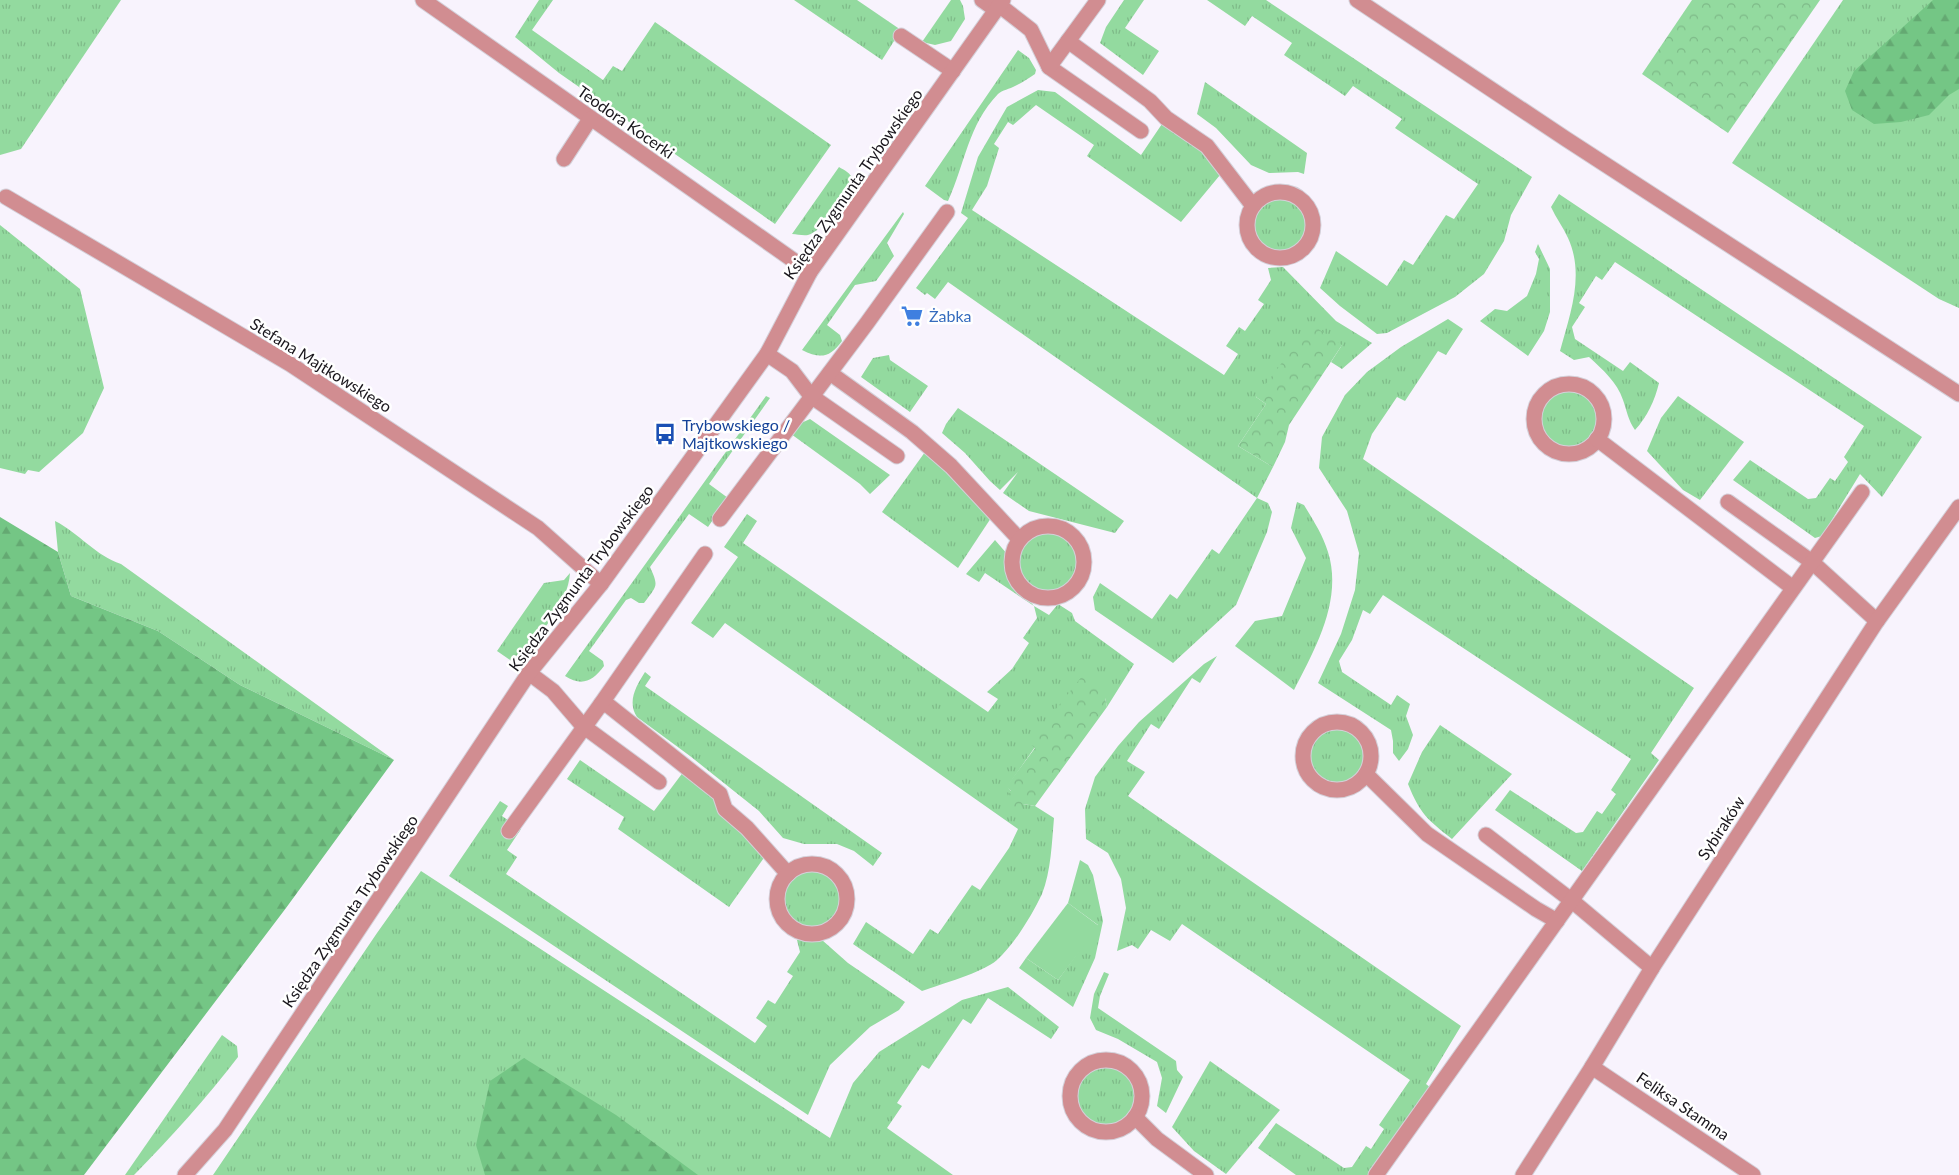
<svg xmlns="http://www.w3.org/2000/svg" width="1959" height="1175" font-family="Lato,sans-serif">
<defs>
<pattern id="grass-tufts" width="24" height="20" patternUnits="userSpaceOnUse" patternTransform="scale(1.25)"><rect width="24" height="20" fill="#93da9f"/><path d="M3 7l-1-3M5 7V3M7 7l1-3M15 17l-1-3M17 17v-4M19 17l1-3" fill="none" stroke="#7eba88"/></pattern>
<pattern id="forest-firs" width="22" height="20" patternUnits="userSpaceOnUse" patternTransform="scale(1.25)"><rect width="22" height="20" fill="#74c685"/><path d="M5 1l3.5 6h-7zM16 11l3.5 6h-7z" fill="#64a972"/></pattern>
<pattern id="park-crowns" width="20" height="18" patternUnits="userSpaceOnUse" patternTransform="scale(1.25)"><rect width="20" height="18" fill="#93da9f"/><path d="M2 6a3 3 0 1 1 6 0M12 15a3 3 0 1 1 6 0" fill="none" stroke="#7eba88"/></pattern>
</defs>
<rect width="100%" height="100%" fill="#f8f3fd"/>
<g fill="url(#grass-tufts)">
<path d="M0 0H121L21 149 0 155Z"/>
<path d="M539 0H553L532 30 603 80 613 66 622 71 655 22 831 145 775 224 559 73 515 37Z"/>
<path d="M794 0H857L901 30 882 60Z"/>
<path d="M951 0H960L963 6 965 19 951 41 935 45 922 42Z"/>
<path d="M1124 0H1144L1125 28 1159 51 1143 75 1100 43 1106 27Z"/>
<path d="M1207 0H1266L1532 177 1511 215 1504 241 1484 274 1455 297 1387 333 1377 334 1340 306 1320 288 1336 251 1387 286 1404 260 1413 265 1446 215 1454 219 1478 184 1395 128 1402 119 1353 86 1345 96 1284 55 1292 43 1252 16 1245 26Z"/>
<path d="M1843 0H1959V308L1939 299 1732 163Z"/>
<path d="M1018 50 1029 58 1036 70 1035 74C1029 78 1022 83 1015 86 1010 89 1002 90 998 94 968 125 965 164 948 201L944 200 925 186Z"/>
<path d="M1205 82 1307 153 1304 174 1298 172 1269 173 1251 165 1216 128 1197 114Z"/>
<path d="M1038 90 1055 92 1141 155 1166 118 1225 169 1181 222 1087 156 1094 145 1036 105 1013 125 1008 122 994 144 999 148 987 186 972 210 1224 375 1238 354 1226 346 1239 327 1245 331 1264 304 1258 300 1271 280 1268 268 1283 267 1336 321 1372 343 1342 369 1331 362 1342 345 1256 397 1266 404 1238 446 1273 467 1257 498 1268 503 1272 512 1267 532 1236 605 1173 663 1095 610 1093 597 1100 583 1152 619 1170 594 1177 599 1212 549 1219 554 1257 498 948 282 935 299 927 293 925 295 916 288 968 218 961 213 978 157 1007 107Z"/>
<path d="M839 167C844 170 851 173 853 180 856 195 822 231 808 235 803 236 797 234 792 234Z"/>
<circle cx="1280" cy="225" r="33"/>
<path d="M1559 194 1922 437 1882 497 1860 474 1822 536 1815 538 1733 480 1750 460 1808 499 1816 498 1830 478 1835 481 1848 462 1844 457 1864 426 1615 262 1602 280 1596 276 1579 303 1585 307 1572 327 1575 339 1623 371 1630 362 1659 383C1655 400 1647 417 1635 430 1628 420 1627 411 1623 400 1617 382 1603 370 1589 357L1574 360 1560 351C1570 314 1585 275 1568 238 1563 227 1556 218 1551 207Z"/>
<path d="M903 212 904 214 887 243 894 256 876 281 855 285 827 325 840 335 842 341C830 358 820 359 802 350Z"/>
<path d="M0 225 80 289 104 388 83 433 39 472 28 470 25 474 0 468Z"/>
<path d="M1538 244 1550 269V312L1544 331 1528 356 1480 321 1495 309 1507 311 1527 296 1536 274 1539 259 1535 252Z"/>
<path d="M1448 319 1463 329 1446 355 1438 351 1405 401 1397 397 1372 434 1363 459 1694 688 1651 753 1659 760 1582 871 1495 810 1510 790 1576 833 1583 832 1597 811 1602 814 1616 794 1611 790 1631 759 1383 595 1370 614 1363 610 1352 640 1339 661 1342 672 1391 705 1397 695 1410 704 1406 716 1413 735 1408 749 1399 761 1393 753V741L1391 730 1318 683 1341 634 1355 590 1359 553 1347 511 1319 468 1322 437 1345 395 1367 372 1401 347Z"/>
<path d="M889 355 890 360 928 386 910 412 861 377 873 358Z"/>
<circle cx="1569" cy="419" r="35"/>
<path d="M766 396 770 398 709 484 728 498 708 527 689 514 650 567C659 587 657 585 644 603H639L631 598 626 600 589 651 603 661 604 666C593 681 582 687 565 676Z"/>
<path d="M1678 396 1744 442 1700 500 1683 490 1647 451 1661 418Z"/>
<path d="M958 408 1124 521 1115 533 1029 511 1003 493 1018 472 1000 490 990 481 965 453 942 433 946 424Z"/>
<path d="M810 419 890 475 870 494 860 484 791 434 799 424Z"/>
<path d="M925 452 941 465 991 518 958 568 882 512Z"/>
<path d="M1297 502 1304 505C1313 520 1323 535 1328 552 1343 600 1315 649 1294 690L1235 646 1255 621 1282 616 1306 558 1291 528Z"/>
<path d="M747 514 757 521 743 543 988 712 998 699 987 692 1012 669 1029 643 1023 638 1037 618 1034 606 985 573 979 582 966 574 995 540 1008 555V578L1034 606 1049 615 1058 604 1072 613 1075 621 1134 664 1107 707 1105 698 1030 743 1035 747 1007 787 1023 804 1035 806 1054 818C1052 841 1051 872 1042 894 1032 915 1014 945 997 960 982 973 941 984 922 991L853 944 866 922 913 954 930 929 938 934 972 885 980 890 1009 848 1018 829 725 623 713 638 691 623 738 557 724 547Z"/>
<path d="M55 521C79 533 96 556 121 564L394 760 240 685 158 631 71 596 58 552Z"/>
<circle cx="1048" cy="562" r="36"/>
<path d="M570 573C568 604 541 631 524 656L519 661 513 662 497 651 544 583 564 580Z"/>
<path d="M1217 656 1200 683 1192 678 1159 729 1151 724 1127 761 1145 772 1128 796 1461 1026 1426 1084 1431 1088 1372 1175H1296L1258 1148 1276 1123 1344 1168 1352 1167 1366 1146 1371 1149 1384 1129 1379 1125 1410 1080 1182 924 1170 941 1151 930 1138 949 1132 945 1117 951 1126 908 1121 879 1108 853 1086 839 1085 809 1095 777 1118 746 1139 722 1204 664Z"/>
<path d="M645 672 651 677 645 686 882 853 873 866 854 851 837 844H804L783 838 759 811 690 756 637 717C627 702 636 686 645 672Z"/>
<circle cx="1337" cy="756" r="34"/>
<path d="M1440 725 1512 774 1452 839C1428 820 1420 814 1408 784L1422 752Z"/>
<path d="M580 760 654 811 687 767 768 852 729 907 618 829 624 817 567 779Z"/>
<path d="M500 801 508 806 502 816 521 829 507 850 517 857 506 874 755 1043 767 1026 756 1018 768 1000 775 1004 793 976 787 972 800 952 797 940H822L848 963 905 1002 899 1010 870 1027 830 1065 808 1115 449 876Z"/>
<path d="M1080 860 1088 865 1093 875 1103 921 1095 958 1073 1007 1019 968 1026 958 1058 980 1098 925 1068 903Z"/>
<circle cx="812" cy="899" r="35"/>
<path d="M421 871 830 1138 853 1083 879 1052 962 1000 1008 987 1059 1027 1051 1039 988 998 971 1024 963 1019 929 1069 922 1065 897 1103 902 1106 887 1128 953 1175H213L377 933Z"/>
<path d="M1104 972 1109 974 1100 996 1098 1008 1176 1061 1177 1070 1183 1077 1166 1113 1157 1106 1162 1078 1157 1062 1118 1039 1096 1030 1090 1018 1094 994Z"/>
<path d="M222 1035 237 1046 238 1057C206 1099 171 1137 134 1175H125Z"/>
<circle cx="1106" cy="1096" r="36"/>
<path d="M1210 1061 1280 1110 1226 1174 1194 1151 1172 1127Z"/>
</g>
<g fill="url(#forest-firs)">
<path d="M1933 0H1959V89L1949 95 1929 115 1901 122 1874 124 1852 110 1845 91 1854 71Z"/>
<path d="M0 517 58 552 71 596 158 631 240 685 394 760 286 908 84 1175H0Z"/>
<path d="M524 1058 616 1115 698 1175H485L476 1145 490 1081Z"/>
</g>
<g fill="url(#park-crowns)">
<path d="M1692 0H1820L1728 133 1642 74Z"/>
<path d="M1311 324 1342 345 1289 425 1285 442 1273 467 1238 446 1266 404 1256 397Z"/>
<path d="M1083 675 1108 690 1105 698 1107 707 1035 806 1023 804 1018 812 1009 807 1004 801 1011 791 1006 787 1035 748 1029 743Z"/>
</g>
<path fill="#93da9f" d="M1068 903 1099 926 1058 980 1026 958Z"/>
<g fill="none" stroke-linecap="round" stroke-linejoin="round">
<g stroke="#d4d0d9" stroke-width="17">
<g id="minor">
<path d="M423 0 810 272"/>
<path d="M982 0 996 10"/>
<path d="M1357 0 1566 139 1959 394"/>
<path d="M999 5 1031 30 1049 67 1141 131"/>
<path d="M901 36 953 71"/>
<path d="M1068 41 1150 101 1166 118 1207 146 1253 206"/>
<path d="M1049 67 1098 0"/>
<path d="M564 159 590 119"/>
<circle cx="1280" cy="225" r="33"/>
<path d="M6 197 290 364 538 528 601 584"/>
<path d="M767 354 792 371 811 396 897 456"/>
<path d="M830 373 912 432 951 466 1019 539"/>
<circle cx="1569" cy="419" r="35"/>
<path d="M1597 439 1793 588"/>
<path d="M1728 502 1812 562 1877 621"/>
<path d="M720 519 867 323 947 212"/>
<circle cx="1048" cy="562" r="36"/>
<path d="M529 673 553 691 583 726 659 782"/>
<path d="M601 704 609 706 720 794 725 809 747 828 788 874"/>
<circle cx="1337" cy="756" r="34"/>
<path d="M1366 774 1427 834 1536 909 1557 921"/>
<path d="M509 831 601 704 705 554"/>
<path d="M1486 835 1571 900 1652 968"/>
<circle cx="812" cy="899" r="35"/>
<circle cx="1106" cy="1096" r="36"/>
<path d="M1592 1067 1753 1175"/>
<path d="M1135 1117 1157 1139 1206 1175"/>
<path d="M185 1175 225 1130 529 673 601 584 767 354 810 272 1003 0"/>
<path d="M1376 1175 1862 492"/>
<path d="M1523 1175 1592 1067 1652 968 1877 621 1959 507"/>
</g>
</g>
<use href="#minor" stroke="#d18d91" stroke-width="15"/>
</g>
<defs>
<g id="supermarket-bare" transform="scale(1.725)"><path d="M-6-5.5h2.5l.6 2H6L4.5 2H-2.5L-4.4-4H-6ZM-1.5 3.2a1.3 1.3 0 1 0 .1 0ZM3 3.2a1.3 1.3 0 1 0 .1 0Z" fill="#3f7fe0" stroke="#fff" stroke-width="2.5" paint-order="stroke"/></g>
<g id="bus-bare" transform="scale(1.725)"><path d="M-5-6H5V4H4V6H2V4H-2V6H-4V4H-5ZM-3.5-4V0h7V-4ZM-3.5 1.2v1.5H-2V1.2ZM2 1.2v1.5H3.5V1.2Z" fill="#1a4fb4" stroke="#fff" stroke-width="2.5" paint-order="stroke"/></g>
</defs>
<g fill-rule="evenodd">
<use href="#supermarket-bare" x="912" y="316"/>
<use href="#bus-bare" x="665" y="434"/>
</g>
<g text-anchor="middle" stroke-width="5" stroke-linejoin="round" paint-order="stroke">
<g font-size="16" fill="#19161c" stroke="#fff">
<text transform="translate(626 122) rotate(35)" y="6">Teodora Kocerki</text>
<text transform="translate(853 184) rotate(-55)" y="6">Księdza Zygmunta Trybowskiego</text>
<text transform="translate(321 365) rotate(32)" y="6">Stefana Majtkowskiego</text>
<text transform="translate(581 578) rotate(-53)" y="6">Księdza Zygmunta Trybowskiego</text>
<text transform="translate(1721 828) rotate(-57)" y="6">Sybiraków</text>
<text transform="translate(350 911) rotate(-56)" y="6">Księdza Zygmunta Trybowskiego</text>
<text transform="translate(1683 1106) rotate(34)" y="6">Feliksa Stamma</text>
</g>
<g font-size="16" fill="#366cbe" stroke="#fff" text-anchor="start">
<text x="929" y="322">Żabka</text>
</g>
<g font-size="16" fill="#164399" stroke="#fff" text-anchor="start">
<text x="682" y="431">Trybowskiego /<tspan x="682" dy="18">Majtkowskiego</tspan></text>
</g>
</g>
</svg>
